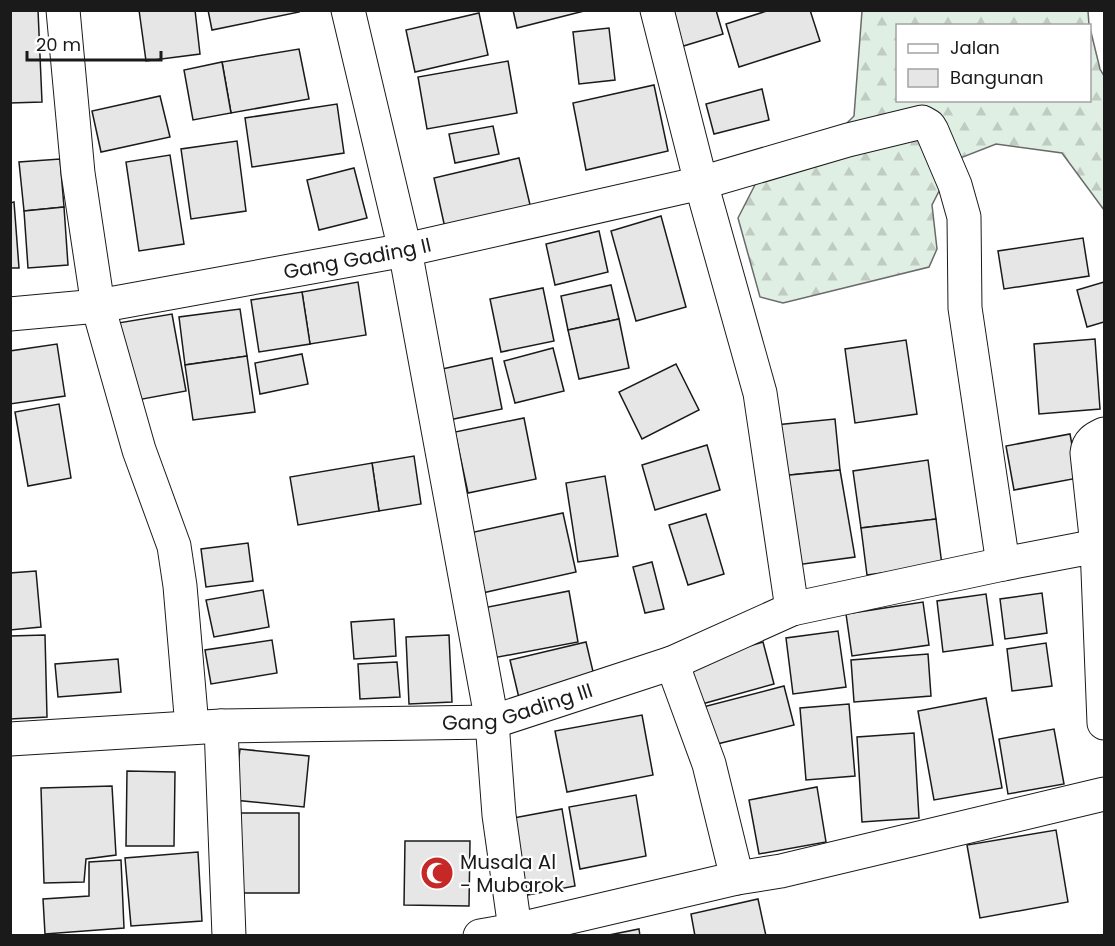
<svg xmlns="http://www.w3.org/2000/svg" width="1115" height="946" font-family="Poppins,sans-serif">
<defs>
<pattern id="forest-firs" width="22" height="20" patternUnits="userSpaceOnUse" patternTransform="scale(1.5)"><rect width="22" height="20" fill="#e0efe3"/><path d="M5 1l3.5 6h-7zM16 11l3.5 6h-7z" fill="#c0ccc2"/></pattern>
</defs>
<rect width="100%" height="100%" fill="#fff"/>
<path fill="url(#forest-firs)" stroke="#6a6a6a" stroke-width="1.5" d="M862 11H1088L1089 25 898 26V100H1090V28L1100 69 1104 76V210L1062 153 996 144 955 160 932 205 937 249 929 267 783 303 760 297 738 218 759 177 823 147 854 116Z"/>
<g fill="#e6e6e6" stroke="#1a1a1a" stroke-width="1.5">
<path d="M10 10H38L42 102 10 103Z"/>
<path d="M139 10H195L200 54 146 61Z"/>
<path d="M208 10H298L299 12 212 30Z"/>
<path d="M513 10H588L517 28Z"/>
<path d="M666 10H716L723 34 677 48Z"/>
<path d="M770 10H810L820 41 739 67 726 24Z"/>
<path d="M479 13 488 55 415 72 406 30Z"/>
<path d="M609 28 615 80 579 84 573 32Z"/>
<path d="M299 49 309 99 231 113 222 62Z"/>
<path d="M508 61 517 113 427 129 418 77Z"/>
<path d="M222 62 231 113 193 120 184 70Z"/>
<path d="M654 85 668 151 586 170 573 103Z"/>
<path d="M762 89 769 120 714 134 706 104Z"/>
<path d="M160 96 170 137 101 152 92 111Z"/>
<path d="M337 104 344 153 252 167 245 118Z"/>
<path d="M493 126 499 154 455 163 449 134Z"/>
<path d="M237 141 246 211 191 219 181 149Z"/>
<path d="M170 155 184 244 139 251 126 162Z"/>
<path d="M519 158 531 209 445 228 434 178Z"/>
<path d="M60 159 64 207 24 211 19 162Z"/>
<path d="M354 168 367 218 319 230 307 180Z"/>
<path d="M14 202 19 268H10V203Z"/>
<path d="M64 207 68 265 28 268 24 211Z"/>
<path d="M661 216 686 307 636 321 611 231Z"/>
<path d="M599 231 608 272 555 285 546 244Z"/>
<path d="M1083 238 1089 276 1004 289 998 251Z"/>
<path d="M358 282 366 335 310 344 302 292Z"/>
<path d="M1104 282V322L1087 327 1077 290Z"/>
<path d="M611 285 619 319 568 330 561 296Z"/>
<path d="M543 288 554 341 501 352 490 299Z"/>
<path d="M302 292 310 344 259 352 251 300Z"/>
<path d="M240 309 247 356 185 365 179 317Z"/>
<path d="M172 314 186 391 132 401 118 323Z"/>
<path d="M619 319 629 368 579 379 568 330Z"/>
<path d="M1095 339 1100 409 1039 414 1034 344Z"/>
<path d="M906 340 917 414 855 423 845 349Z"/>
<path d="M57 344 65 396 10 404V351Z"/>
<path d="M553 348 564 391 515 403 504 361Z"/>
<path d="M302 354 308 384 260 394 255 363Z"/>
<path d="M247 356 255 412 193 420 185 365Z"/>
<path d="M492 358 502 409 444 421 433 371Z"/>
<path d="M676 364 699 410 642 439 619 392Z"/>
<path d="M59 404 71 478 28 486 15 412Z"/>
<path d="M524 418 536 479 468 493 455 432Z"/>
<path d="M835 419 840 470 780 476 775 425Z"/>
<path d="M1070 434 1078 478 1014 490 1006 446Z"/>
<path d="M707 445 720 490 655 510 642 465Z"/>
<path d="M414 456 421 504 379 511 372 463Z"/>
<path d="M928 460 936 519 861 528 853 471Z"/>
<path d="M372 463 379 511 298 525 290 477Z"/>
<path d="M840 470 855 557 796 565 780 476Z"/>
<path d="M605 476 618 556 578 562 566 483Z"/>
<path d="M563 513 576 572 478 594 465 534Z"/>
<path d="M706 514 724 574 688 585 669 525Z"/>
<path d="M936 519 942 565 867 575 861 528Z"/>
<path d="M248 543 253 581 206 587 201 549Z"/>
<path d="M652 562 664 609 645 613 633 567Z"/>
<path d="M36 571 41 627 10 630V573Z"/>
<path d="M263 590 269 627 214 637 206 600Z"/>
<path d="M569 591 578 642 493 658 483 608Z"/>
<path d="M1042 593 1047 633 1005 639 1000 599Z"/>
<path d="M986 594 993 645 943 652 937 601Z"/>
<path d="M923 602 929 645 852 656 846 614Z"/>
<path d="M394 619 396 656 354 659 351 622Z"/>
<path d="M838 631 846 687 793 694 786 638Z"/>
<path d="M45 635 47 717 10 719V636Z"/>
<path d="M449 635 452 702 409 704 406 637Z"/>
<path d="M272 640 277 673 211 684 205 650Z"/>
<path d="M586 642 595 680 519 698 510 660Z"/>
<path d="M763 642 774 684 702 704 690 663Z"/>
<path d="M1046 643 1052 686 1012 691 1007 649Z"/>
<path d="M928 654 931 696 854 702 851 660Z"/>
<path d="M118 659 121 692 58 697 55 664Z"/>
<path d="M397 662 400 697 360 699 358 664Z"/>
<path d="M784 686 794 725 713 745 703 707Z"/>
<path d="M986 698 1002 788 934 800 918 711Z"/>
<path d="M849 704 855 776 806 780 800 708Z"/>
<path d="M642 715 653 775 567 792 555 731Z"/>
<path d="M1054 729 1064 784 1008 794 999 739Z"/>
<path d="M914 733 919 818 862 822 857 737Z"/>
<path d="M240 749 309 756 304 807 234 800Z"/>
<path d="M127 771 175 772 174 846H126Z"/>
<path d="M112 786 116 855 86 859 84 882 44 883 41 788Z"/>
<path d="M817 787 826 842 759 854 749 800Z"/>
<path d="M636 795 646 856 580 869 569 807Z"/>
<path d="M562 809 575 886 522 896 508 819Z"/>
<path d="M236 813H299V893H235Z"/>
<path d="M1056 830 1068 902 980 918 967 845Z"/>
<path d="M405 841H470L469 906 404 905Z"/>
<path d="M198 852 202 921 131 926 125 858Z"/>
<path d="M121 860 124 928 45 934 43 899 89 896V862Z"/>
<path d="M758 899 766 936H695L691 914Z"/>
<path d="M639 929 640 936H604Z"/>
</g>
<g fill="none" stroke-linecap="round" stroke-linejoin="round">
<g stroke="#1a1a1a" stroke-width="35">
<g id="minor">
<path d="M63 10 78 173 98 306 139 450 174 546 180 586 192 727"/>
<path d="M348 10 405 250 492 722 499 815 516 936"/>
<path d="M657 10 701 183 760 393 792 609"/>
<path id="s1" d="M10 314 98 306 405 250 701 183 848 140 922 122 929 126 932 131 955 185 964 217 965 308 1003 564 1097 546 1104 723"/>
<path d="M1097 546 1087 453C1088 442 1095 438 1104 434"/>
<path d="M672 663 709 764 737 878"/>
<path d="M221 726 229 936"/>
<path id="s2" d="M10 739 221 726 492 722 672 663 792 609 1003 564"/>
<path d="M480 936 515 930 737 878 781 871 1104 794"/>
</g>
</g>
<use href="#minor" stroke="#fff" stroke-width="33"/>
</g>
<defs>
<g id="mosque-disc" transform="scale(1.725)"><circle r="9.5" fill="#c62828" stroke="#fff"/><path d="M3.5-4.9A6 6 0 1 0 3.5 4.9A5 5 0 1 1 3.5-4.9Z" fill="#fff"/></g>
</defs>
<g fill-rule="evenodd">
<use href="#mosque-disc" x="437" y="873"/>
</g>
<g text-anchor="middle" stroke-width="4.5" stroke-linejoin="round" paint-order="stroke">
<g font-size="20" fill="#1a1a1a" stroke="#fff">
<text dy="7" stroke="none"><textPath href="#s1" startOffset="352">Gang Gading II</textPath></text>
<text dy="7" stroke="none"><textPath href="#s2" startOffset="510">Gang Gading III</textPath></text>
</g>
<g font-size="20" fill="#1a1a1a" stroke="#fff" text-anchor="start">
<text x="460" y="869">Musala Al<tspan x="460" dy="23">- Mubarok</tspan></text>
</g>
</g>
<rect width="1115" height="946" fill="none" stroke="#1a1a1a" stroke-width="24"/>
<rect x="896" y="24" width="195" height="78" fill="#ffffff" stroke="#a3a3a3" stroke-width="1.5"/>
<rect x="908" y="44" width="30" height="9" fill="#ffffff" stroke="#a3a3a3" stroke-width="1.5"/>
<text x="950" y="54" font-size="18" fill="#1a1a1a">Jalan</text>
<rect x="908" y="69" width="30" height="18" fill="#e6e6e6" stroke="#a3a3a3" stroke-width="1.5"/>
<text x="950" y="84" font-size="18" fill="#1a1a1a">Bangunan</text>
<path d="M27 51v9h134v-9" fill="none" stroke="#1a1a1a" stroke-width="3"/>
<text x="36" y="51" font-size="18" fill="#1a1a1a" stroke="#ffffff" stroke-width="4.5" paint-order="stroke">20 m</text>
</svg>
